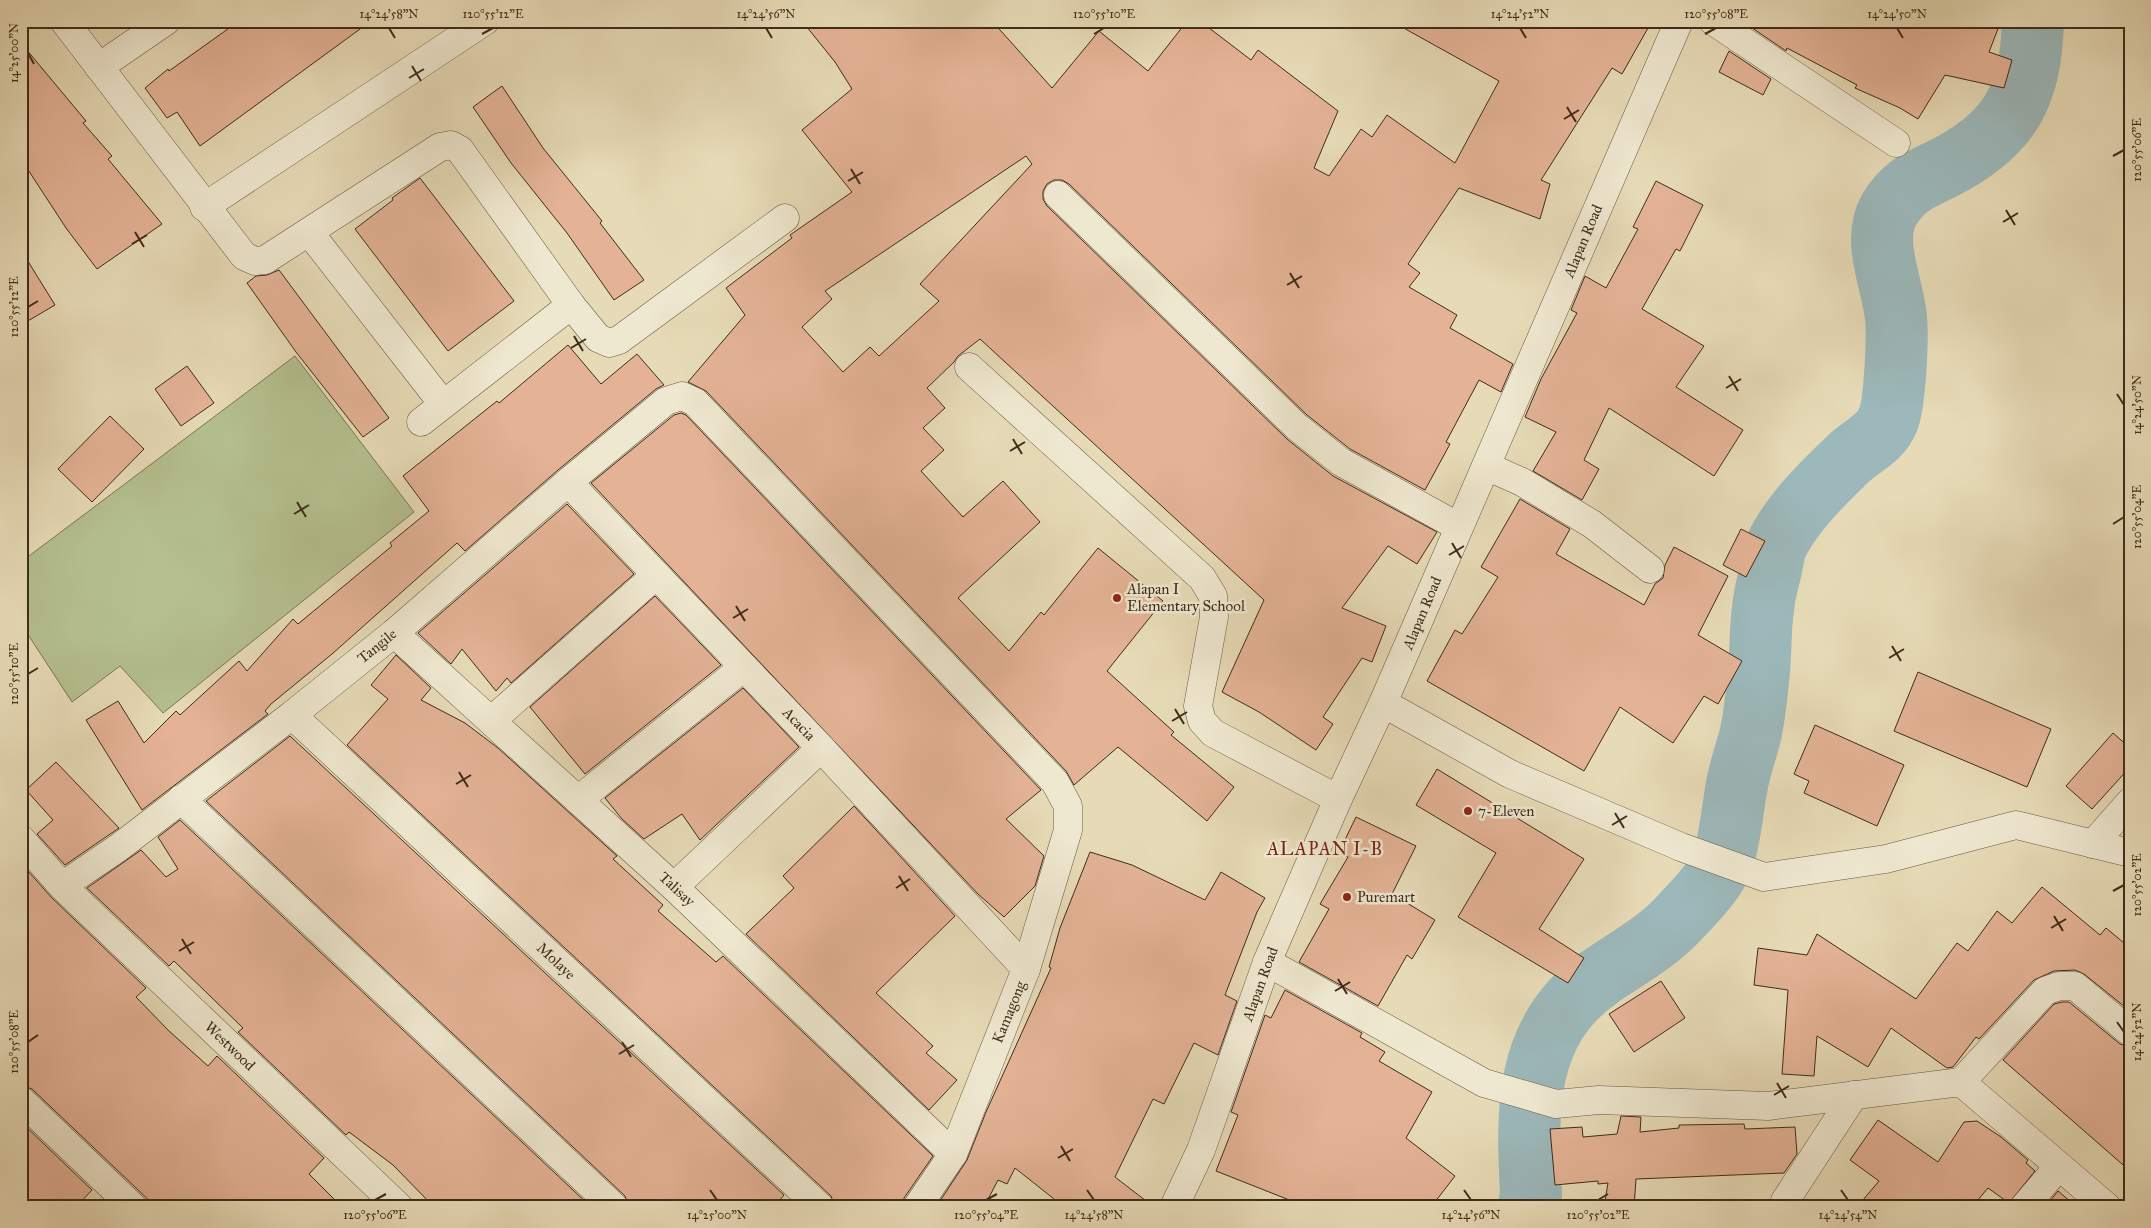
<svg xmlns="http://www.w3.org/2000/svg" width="2151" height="1228" font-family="'IM FELL Great Primer',serif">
<rect width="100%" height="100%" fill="#e7dbb7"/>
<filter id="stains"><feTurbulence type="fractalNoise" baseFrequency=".004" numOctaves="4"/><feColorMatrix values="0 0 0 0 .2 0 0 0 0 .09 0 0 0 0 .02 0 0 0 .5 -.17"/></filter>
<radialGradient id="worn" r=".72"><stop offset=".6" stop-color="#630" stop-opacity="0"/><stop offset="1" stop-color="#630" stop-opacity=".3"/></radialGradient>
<path fill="#b5c08f" stroke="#7a7654" d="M295 356 414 512 163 713 120 666 72 702 21 624V562Z"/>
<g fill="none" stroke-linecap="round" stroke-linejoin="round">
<path stroke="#9cb8ba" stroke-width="62" d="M1529 1207 1531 1194C1527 1111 1523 1031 1600 977 1629 957 1658 942 1682 915 1697 899 1716 880 1723 860 1731 836 1732 810 1737 785 1740 767 1747 750 1751 732 1755 713 1757 691 1759 671 1761 650 1760 629 1763 609 1764 595 1768 582 1771 569 1773 560 1774 550 1778 542 1795 510 1823 483 1849 458 1862 446 1881 438 1888 420 1895 403 1898 337 1896 318 1893 284 1871 241 1889 210 1903 186 1919 180 1942 169 2010 135 2031 96 2033 21"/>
</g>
<g fill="#e4b396" stroke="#3e2c1a" fill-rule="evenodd">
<path d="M239 21H371L200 146 177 112 167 118 145 88 168 69 169 71Z"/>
<path d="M802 21H992L1052 88 1099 31 1148 71 1187 21H1200L1251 60 1258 50 1338 111 1314 168 1329 176 1361 129 1372 137 1387 115 1455 163 1499 81 1391 21H1652L1622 74 1612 68 1541 180 1550 184 1540 219 1459 188 1408 264 1420 273 1409 287 1457 315 1450 328 1513 364 1501 392 1479 380 1446 442 1450 444 1425 490 1350 449 1307 415 1069 184 1062 180H1054L1047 184 1043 191V199L1047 206 1287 439 1333 476 1437 532 1417 564 1388 546 1342 608 1386 626 1372 662 1362 658 1323 717 1333 724 1316 750 1259 712 1222 692 1264 600 980 339 958 356 954 362 927 388 945 408 923 428 944 450 921 471 963 517 1003 481 1040 522 958 598 1009 651 1041 612 1044 615 1098 548 1163 601 1107 671 1174 732 1171 735 1234 787 1207 821 1118 747 1074 785 1066 771 706 391 688 382 745 315 726 288 792 238 790 235 852 192 802 130 852 89 835 62ZM1026 156 1032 164 920 284 939 301 879 356 870 347 843 372 802 327 832 299 825 291Z"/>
<path d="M1742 21H2001L1989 52 2012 60 2004 88 1945 75 1918 119 1900 108 1855 88 1857 85 1787 48 1786 51Z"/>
<path d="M21 43 86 121 83 123 112 156 108 159 162 224 97 269 66 228 21 159Z"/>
<path d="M1729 51 1771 79 1763 95 1719 72Z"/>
<path d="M502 86 543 148 602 221 600 223 644 280 614 300 567 233 511 163 473 107Z"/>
<path d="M420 178 514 301 448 351 355 229 393 200 392 198Z"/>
<path d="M1656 181 1703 205 1680 251 1676 249 1642 309 1704 346 1676 387 1743 430 1714 476 1609 408 1584 460 1599 469 1582 500 1533 471 1556 432 1525 417 1541 379 1577 313 1571 310 1585 276 1606 288 1638 229 1633 227Z"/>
<path d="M21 250 55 305 21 325Z"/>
<path d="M279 270 389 418 363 437 296 352 247 283 256 276 267 275Z"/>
<path d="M568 345 601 384 637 354 664 385 656 389 558 470 465 551 457 543 332 654 271 704 265 711 268 714 142 810 86 720 118 701 144 743 176 711 180 715 239 661 247 671 293 619 298 624 392 546 390 543 429 511 403 476 497 401 499 403Z"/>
<path d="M187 366 214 403 181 426 155 389Z"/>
<path d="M681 413 686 415 1041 790 1006 819 1044 856 1035 886 1004 917 978 894 591 483 674 415Z"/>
<path d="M110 416 144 449 92 502 58 469Z"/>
<path d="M1520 499 1570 529 1556 554 1644 605 1655 584 1663 578 1665 565 1674 547 1728 576 1698 635 1742 661 1718 704 1704 696 1673 743 1620 707 1584 771 1427 681 1455 630 1462 634 1498 577 1481 567Z"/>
<path d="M567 504 634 574 511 683 507 678 496 691 462 649 451 664 418 633Z"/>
<path d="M1741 529 1765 541 1746 577 1723 565Z"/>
<path d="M655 596 721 665 585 774 530 707Z"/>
<path d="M396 655 431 688 421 700 465 723 498 748 617 856 613 859 663 905 658 911 716 962 723 956 933 1156 904 1198 902 1207H835L831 1196 347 745 388 699 371 685Z"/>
<path d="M1918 672 2051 729 2027 787 1894 731Z"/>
<path d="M743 688 799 747 700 840 682 814 644 839 622 819 605 798Z"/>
<path d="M1815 725 1904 765 1877 826 1804 793 1809 781 1794 774Z"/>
<path d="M2113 733 2130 748V767L2092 809 2066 786Z"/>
<path d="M290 736 784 1195 774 1207H629L625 1196 206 801Z"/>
<path d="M56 762 119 828 65 865 37 834 53 820 26 790Z"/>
<path d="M1437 769 1584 859 1539 929 1584 958 1568 983 1458 917 1496 853 1416 805Z"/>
<path d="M854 806 955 916 876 993 933 1046 926 1053 957 1080 929 1110 746 934 794 888 783 876Z"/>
<path d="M1356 817 1416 846 1392 894 1435 920 1412 959 1407 955 1378 1006 1299 962 1329 909 1320 904 1348 857 1339 852Z"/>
<path d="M180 820 591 1207H434L393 1165 349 1132 346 1135 238 1032 243 1028 174 961 169 966 87 888 141 850 166 877 178 869 158 837Z"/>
<path d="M1090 852 1132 865 1205 900 1221 872 1265 898 1257 912 1225 995 1237 1001 1218 1055 1194 1043 1164 1104 1153 1099 1115 1177 1154 1207H1064L1015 1168 1007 1184 998 1180 986 1203 990 1207H936L967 1160 986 1112 1051 968 1049 967 1060 928Z"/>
<path d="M21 863 51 897 146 988 136 997 169 1031 208 1066 217 1056 324 1158 309 1174 342 1207H156L32 1089 21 1085Z"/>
<path d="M2042 887 2100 935 2106 928 2130 948V1011L2084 974 2075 970 2054 971 2034 980 1979 1039 1976 1037 1953 1067 1947 1068 1891 1028 1868 1067 1817 1036 1814 1076 1782 1074 1788 990 1754 985 1758 948 1807 955 1817 934 1916 999 1957 943 1968 951 1997 911 2012 923Z"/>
<path d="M1661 981 1685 1018 1634 1052 1609 1014Z"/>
<path d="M1285 990 1362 1033 1360 1037 1385 1052 1379 1061 1432 1092 1406 1138 1455 1176 1431 1207H1307L1216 1171 1238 1115 1231 1112 1265 1015 1271 1018Z"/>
<path d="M2062 1002H2069L2120 1044 2130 1047V1171L2003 1060 2054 1004Z"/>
<path d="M1621 1116 1641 1117 1640 1132 1679 1128V1125L1744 1124 1745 1129 1795 1127 1797 1154 1784 1173 1636 1179 1634 1207H1604L1608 1183 1598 1184V1181L1555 1185 1550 1129 1582 1127 1583 1137 1617 1134Z"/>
<path d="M1878 1120 1938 1162 1964 1122 1977 1121 2001 1137 2028 1160 2026 1163 2035 1171 2009 1203 1988 1188 1972 1207H1857L1879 1181 1850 1160Z"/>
<path d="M21 1122 92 1190 76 1207H21Z"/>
<path d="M2058 1191 2077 1207H2045Z"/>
</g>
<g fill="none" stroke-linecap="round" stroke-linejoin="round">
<g stroke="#685841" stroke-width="29">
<g id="minor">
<path d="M64 21 244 256 255 261 265 260 440 147 451 145 460 150 571 305 598 338 609 343 619 340 785 218"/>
<path d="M1713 21 1896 143"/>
<path d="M99 67 166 21"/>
<path d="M1058 195 1297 427 1341 462 1459 527"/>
<path d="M204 207 485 21"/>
<path d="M309 232 443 404"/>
<path d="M969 367 1202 578 1213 596 1214 617 1198 706 1202 721 1213 733 1338 799"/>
<path d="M421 422 571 305"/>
<path d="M1486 466 1522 482 1592 524 1650 569"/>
<path d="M568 482 821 748 1026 969"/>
<path d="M394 633 674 887 953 1154"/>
<path d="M1383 703 1510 774 1681 847 1764 877 1886 859 2016 825 2130 853"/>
<path d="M292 715 820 1207"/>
<path d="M491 721 656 575"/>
<path d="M181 799 614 1207"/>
<path d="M578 800 744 667"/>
<path d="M21 839 62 886 399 1207"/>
<path d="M2093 844 2130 802"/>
<path d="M62 886 118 848 292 715 394 633 568 482 666 401 682 396 695 402 1055 782 1068 806V830L1026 969 953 1154 917 1207"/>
<path d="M674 887 821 748"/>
<path d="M1267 962 1484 1083 1556 1104 1599 1100 1768 1106 1961 1082 2107 1207"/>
<path d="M1961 1082 2045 991 2059 986H2075L2130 1032"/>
<path d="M21 1100 133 1207"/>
<path d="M1174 1207 1201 1150 1267 962 1338 799 1383 703 1679 21"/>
<path d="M1786 1207 1785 1201 1854 1095"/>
<path d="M2024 1207 2059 1166"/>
</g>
</g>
<use href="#minor" stroke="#efe8d0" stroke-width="28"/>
</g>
<path fill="none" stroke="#3e2c1a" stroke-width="2" d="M389 28 395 38M766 28 772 38M1520 28 1526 38M1897 28 1903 38M482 34 493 28M1094 34 1104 28M1705 34 1716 28M28 53 34 64M412 66 421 81M409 78 424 69M1567 107 1576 122M1564 119 1579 110M2113 156 2124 150M851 169 860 184M848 181 863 172M2006 210 2015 225M2003 222 2018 213M135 232 144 247M132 244 147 235M1290 273 1299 288M1287 285 1302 276M28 307 38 301M574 336 583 351M571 348 586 339M1729 376 1738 391M1726 388 1741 379M2117 394 2124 405M1013 439 1022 454M1010 451 1025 442M297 502 306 517M294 514 309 505M2113 524 2124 517M1452 543 1461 558M1449 555 1464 546M736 606 745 621M733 618 748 609M1892 646 1901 661M1889 658 1904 649M28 674 38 668M1175 709 1184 724M1172 721 1187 712M459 772 468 787M456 784 471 775M1615 813 1624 828M1612 825 1627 816M899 876 908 891M896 888 910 879M2113 891 2124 885M2054 916 2063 931M2051 928 2066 919M182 939 191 954M179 951 194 942M1338 979 1347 994M1335 991 1350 982M2117 1022 2124 1032M28 1042 38 1035M622 1042 631 1057M619 1054 634 1045M1777 1083 1786 1098M1774 1095 1789 1086M1061 1146 1070 1161M1058 1158 1073 1149M710 1190 717 1200M1087 1190 1094 1200M1464 1190 1471 1200M1841 1190 1848 1200M375 1200 386 1194M986 1200 997 1194M1598 1200 1608 1194"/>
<g fill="#8f2418" stroke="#efe8d0" stroke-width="2">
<circle cx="1117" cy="598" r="5"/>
<circle cx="1468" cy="811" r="5"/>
<circle cx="1347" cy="897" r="5"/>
</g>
<g text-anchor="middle" stroke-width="5" stroke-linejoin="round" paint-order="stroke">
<g font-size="15" fill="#3e2c1a" stroke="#efe8d0">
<text transform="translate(1583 241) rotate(-67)" y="5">Alapan Road</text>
<text transform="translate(1422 613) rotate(-67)" y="5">Alapan Road</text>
<text transform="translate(377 646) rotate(-39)" y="5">Tangile</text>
<text transform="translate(799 724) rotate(46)" y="5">Acacia</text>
<text transform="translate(677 889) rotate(43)" y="5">Talisay</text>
<text transform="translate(556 961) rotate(43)" y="5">Molaye</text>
<text transform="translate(1260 984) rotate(-70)" y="5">Alapan Road</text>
<text transform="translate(1009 1012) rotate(-68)" y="5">Kamagong</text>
<text transform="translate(230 1046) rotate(44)" y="5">Westwood</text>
</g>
<g font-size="15" fill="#3e2c1a" stroke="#efe8d0" text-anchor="start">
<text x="1127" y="594">Alapan I<tspan x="1127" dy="17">Elementary School</tspan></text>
<text x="1478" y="816">7-Eleven</text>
<text x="1357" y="902">Puremart</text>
</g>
<g font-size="18" letter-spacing="1" fill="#7a1f14" stroke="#efe8d0">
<text x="1325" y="855">ALAPAN I-B</text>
</g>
</g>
<rect width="2151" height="1228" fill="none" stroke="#e7dbb7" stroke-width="55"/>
<rect x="28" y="28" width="2096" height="1172" fill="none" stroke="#3e2c1a" stroke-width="2"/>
<g font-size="12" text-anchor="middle" fill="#3e2c1a">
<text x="389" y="18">14°24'58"N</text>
<text x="493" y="18">120°55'12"E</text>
<text x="766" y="18">14°24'56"N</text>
<text x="1104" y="18">120°55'10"E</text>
<text x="1520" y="18">14°24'52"N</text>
<text x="1716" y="18">120°55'08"E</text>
<text x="1897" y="18">14°24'50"N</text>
<text transform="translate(14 53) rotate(-90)" y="4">14°25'00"N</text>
<text transform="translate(2137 150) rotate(-90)" y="4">120°55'06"E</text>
<text transform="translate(14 307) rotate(-90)" y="4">120°55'12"E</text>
<text transform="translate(2137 405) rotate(-90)" y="4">14°24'50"N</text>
<text transform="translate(2137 517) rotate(-90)" y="4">120°55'04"E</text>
<text transform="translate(14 674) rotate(-90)" y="4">120°55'10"E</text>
<text transform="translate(2137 885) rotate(-90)" y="4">120°55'02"E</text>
<text transform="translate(2137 1032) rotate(-90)" y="4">14°24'52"N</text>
<text transform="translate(14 1042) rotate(-90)" y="4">120°55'08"E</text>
<text x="375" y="1219">120°55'06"E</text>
<text x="717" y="1219">14°25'00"N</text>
<text x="986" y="1219">120°55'04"E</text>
<text x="1094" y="1219">14°24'58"N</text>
<text x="1471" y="1219">14°24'56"N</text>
<text x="1598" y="1219">120°55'02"E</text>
<text x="1848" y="1219">14°24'54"N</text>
</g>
<rect width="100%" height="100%" filter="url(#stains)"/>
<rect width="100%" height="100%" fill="url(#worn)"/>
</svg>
